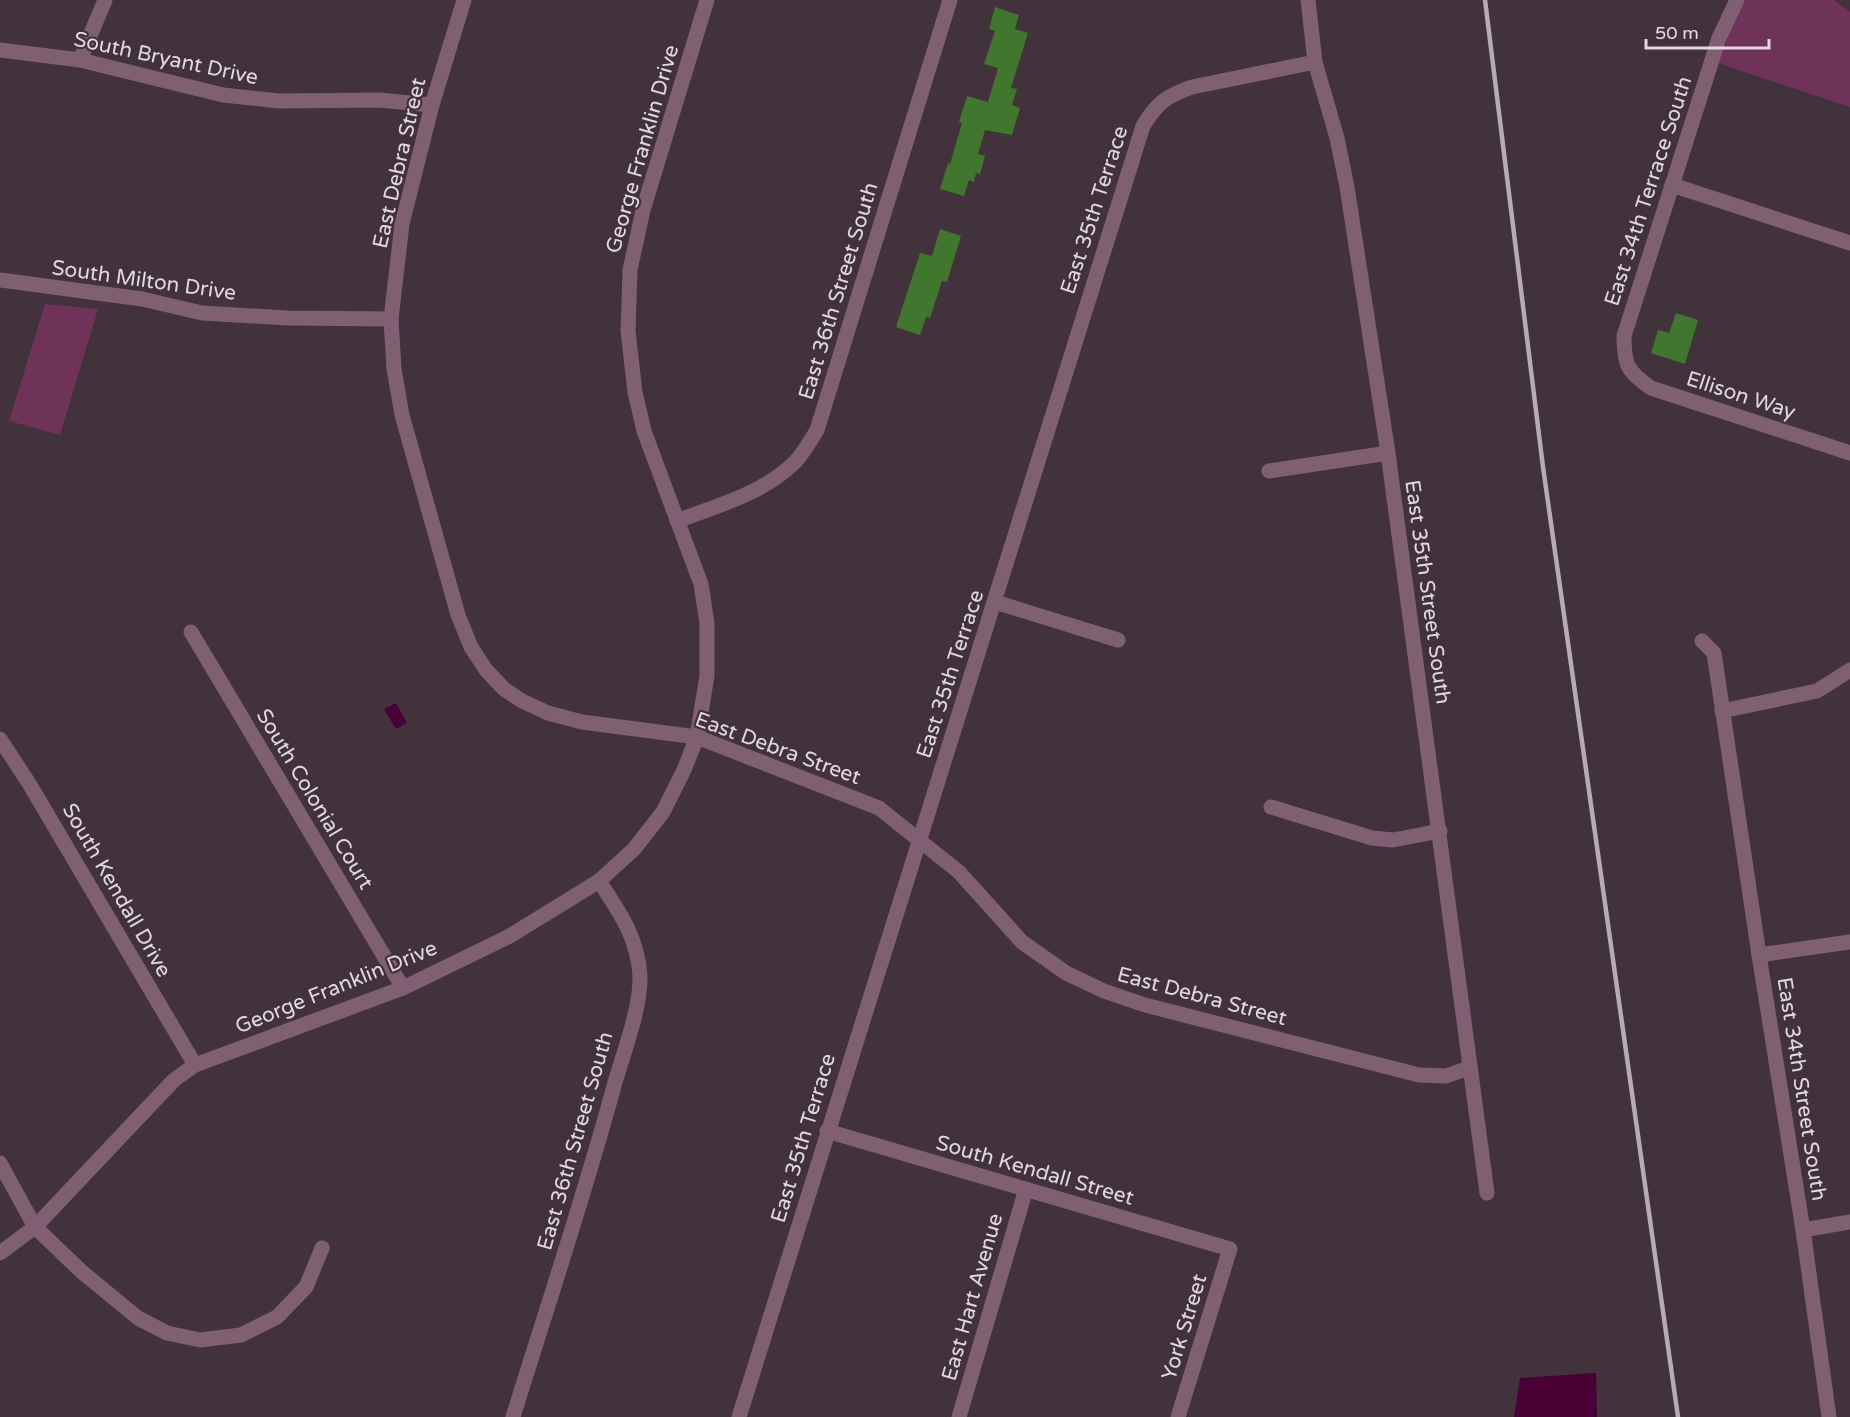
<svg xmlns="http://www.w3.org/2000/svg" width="1850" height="1417" font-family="'Varela Round',sans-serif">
<rect width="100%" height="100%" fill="#42323c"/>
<g fill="#6f335a">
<path d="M1745 0H1834L1850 12V107L1718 63 1738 11Z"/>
<path d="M45 304 98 309 60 435 9 421Z"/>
</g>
<g fill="#480035">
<path d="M396 703 407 723 396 729 384 709Z"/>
<path d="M1596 1373 1597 1417H1514L1520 1378Z"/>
</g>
<g fill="#41762e">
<path d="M995 7 1019 15 1015 29 1028 33 1011 88 1017 89 1012 105 1020 108 1012 135 985 130 978 154 985 156 980 174 976 173 974 182 969 180 964 196 940 189 948 163 950 164 962 123 959 122 967 96 988 102 998 68 984 64 995 31 989 29Z"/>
<path d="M940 229 961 236 947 282 942 281 930 318 926 317 920 335 896 327 920 253 932 256Z"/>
<path d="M1676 313 1698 320 1685 364 1651 353 1658 330 1669 333Z"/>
</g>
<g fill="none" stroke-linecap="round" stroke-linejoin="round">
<g stroke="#815f73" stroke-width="15">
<path d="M464 0 432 105 402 224 391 319 394 369 402 415 458 615 471 647 486 670 504 689 522 701 548 713 582 722 697 737 879 808 959 872 1022 942 1066 973 1104 991 1145 1005 1419 1075 1446 1076 1469 1068"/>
<path d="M1308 0 1315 62 1337 138 1347 187 1388 453 1487 1193"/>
<path d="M1737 0 1719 38 1624 336C1624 365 1627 371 1651 388L1850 453"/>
<path d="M0 50 80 60 223 95 279 101 379 100 432 105"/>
<path d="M80 60 105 0"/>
<path d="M1672 185 1850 243"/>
<path d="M0 280 142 299 202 313 288 318 391 319"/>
<path d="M1269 471 1388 453"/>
<path d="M677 521C719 505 763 494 796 461 804 452 811 440 817 430L950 0"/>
<path d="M995 602 1118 640"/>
<path d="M191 632 403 988"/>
<path d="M1702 641 1714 653 1759 955 1803 1230 1829 1417"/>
<path d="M1722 711 1817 691 1850 670"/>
<path d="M0 739 30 785 195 1065"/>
<path d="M1271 807 1372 838 1393 840 1440 831"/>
<path d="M1759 955 1850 942"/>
<path d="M827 1131 1230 1249 1178 1417"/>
<path d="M0 1163 35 1227 82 1272 138 1318 167 1333 200 1340 241 1335 277 1317 306 1287 322 1248"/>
<path d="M1803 1230 1850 1222"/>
<path d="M0 1253 35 1227 174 1080 195 1065 403 988 508 937 599 881 634 849 663 812 684 770 697 737 707 676V623L701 584 644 431 635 392 628 331 630 270 643 210 707 0"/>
<path d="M513 1417C547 1307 584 1197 614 1086 623 1054 641 1008 640 976 638 938 619 911 599 881"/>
<path d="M739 1417 1143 126C1157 103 1166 96 1192 87L1315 62"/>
<path d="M959 1417 1026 1189"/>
</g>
<path stroke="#b8acb3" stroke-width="4.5" d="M1485 0 1543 467 1678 1417"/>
</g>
<g text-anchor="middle" stroke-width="4.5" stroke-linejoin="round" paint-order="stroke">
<g font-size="21" fill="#e2d8dd" stroke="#42323c">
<text transform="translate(166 58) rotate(12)" y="7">South Bryant Drive</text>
<text transform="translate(642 149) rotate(-74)" y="7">George Franklin Drive</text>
<text transform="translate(399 163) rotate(-77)" y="7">East Debra Street</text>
<text transform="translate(1648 191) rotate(-72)" y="7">East 34th Terrace South</text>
<text transform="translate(1094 210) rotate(-72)" y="7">East 35th Terrace</text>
<text transform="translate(144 280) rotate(8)" y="7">South Milton Drive</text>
<text transform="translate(838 291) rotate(-73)" y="7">East 36th Street South</text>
<text transform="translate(1741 395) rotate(18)" y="7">Ellison Way</text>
<text transform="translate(1428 592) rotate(82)" y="7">East 35th Street South</text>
<text transform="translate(950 674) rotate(-72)" y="7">East 35th Terrace</text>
<text transform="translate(778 748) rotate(20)" y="7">East Debra Street</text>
<text transform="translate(315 799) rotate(59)" y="7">South Colonial Court</text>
<text transform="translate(117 890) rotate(60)" y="7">South Kendall Drive</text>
<text transform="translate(336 987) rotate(-22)" y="7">George Franklin Drive</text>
<text transform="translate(1202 996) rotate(15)" y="7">East Debra Street</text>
<text transform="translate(1802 1089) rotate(81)" y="7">East 34th Street South</text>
<text transform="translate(803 1138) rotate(-73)" y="7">East 35th Terrace</text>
<text transform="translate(575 1141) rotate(-74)" y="7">East 36th Street South</text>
<text transform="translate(1035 1170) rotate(16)" y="7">South Kendall Street</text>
<text transform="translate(972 1297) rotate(-74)" y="7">East Hart Avenue</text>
<text transform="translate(1184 1327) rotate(-73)" y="7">York Street</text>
</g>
</g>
<path d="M1646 39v9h123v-9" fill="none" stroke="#e2d8dd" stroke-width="3"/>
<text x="1655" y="39" font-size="18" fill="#e2d8dd" stroke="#42323c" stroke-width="4.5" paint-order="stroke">50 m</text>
</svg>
